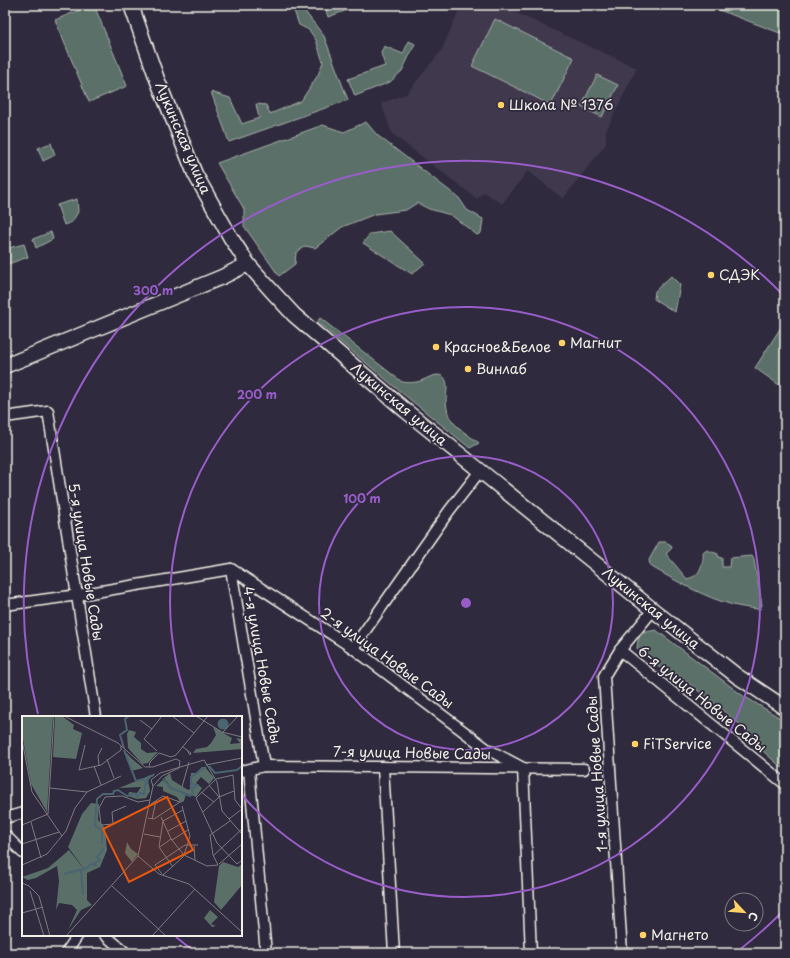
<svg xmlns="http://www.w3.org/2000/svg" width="790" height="958" font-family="'Playpen Sans',sans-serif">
<rect width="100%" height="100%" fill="#2f2a3d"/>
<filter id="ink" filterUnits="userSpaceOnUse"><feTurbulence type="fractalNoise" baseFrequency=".025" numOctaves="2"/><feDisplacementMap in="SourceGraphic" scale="8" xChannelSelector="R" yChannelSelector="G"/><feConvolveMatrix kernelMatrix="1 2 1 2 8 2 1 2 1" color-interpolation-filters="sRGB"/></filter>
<g filter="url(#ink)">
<path fill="#3f374d" d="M461 5H499L637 68 606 131V144L563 199 528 171 502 204 484 192 477 199 392 134 381 103 406 94 441 51Z"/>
<g fill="#5a6f68" stroke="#a7b0a8">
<path d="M92 5H94L127 86 89 102 55 20Z"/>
<path d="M292 5H302L306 13 324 36 348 100 229 142 211 92 230 98 242 124 259 118 256 104 266 105 270 114 301 101 318 75 323 62 316 40 309 30 299 25Z"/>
<path d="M324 5H352L353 8 328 17Z"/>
<path d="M706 5H785V29L780 33Z"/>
<path d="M495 19 574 58 551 105 472 66Z"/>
<path d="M409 41 415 44 402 71 390 82 355 96 348 79 385 66 381 53 384 46 403 54Z"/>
<path d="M597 75 618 85 602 117 581 107Z"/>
<path d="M366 122 377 135 459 198 467 210 483 219 481 233 477 235 451 215 429 209 417 203 406 210 375 214 342 227 315 248 305 246 296 253 295 264 279 276 244 226V209L217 163 323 125 344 132Z"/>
<path d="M51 143 55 155 43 161 38 148Z"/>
<path d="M77 199 78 212 72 222 64 225 57 205Z"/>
<path d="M390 231 425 263 412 274 363 243 370 234Z"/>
<path d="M51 232 53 239 36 248 33 239Z"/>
<path d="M24 244 28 257 8 264 5 249Z"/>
<path d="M671 276 680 285 675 312 654 299 655 291Z"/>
<path d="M320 318 402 382C409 383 416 383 423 380 428 378 432 375 438 375 451 376 446 392 446 401 446 405 447 409 448 413 452 426 469 435 479 443L470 448 402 393 317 322Z"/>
<path d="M783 324 785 325V389L755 368Z"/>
<path d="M659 542H666L671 545 672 548 666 554 687 579C690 578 694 577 696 575 701 571 704 559 703 553L707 550 718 554V557L722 558V567H729L730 558 752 556 754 560 762 605 760 609H758C749 608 741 607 733 605 704 597 676 581 650 566L649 560Z"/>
<path d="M656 630 742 695 785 721V764L782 768 754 743 757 738 676 673 672 678 637 649C638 633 641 633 656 630Z"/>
</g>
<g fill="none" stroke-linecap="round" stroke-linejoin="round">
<g stroke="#f4f1e8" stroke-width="13">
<g id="street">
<path d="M5 417 48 411 96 717"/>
<path d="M231 569 264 766"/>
<path d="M5 605 78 595 231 569 353 648 487 749 523 768 531 953"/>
<path d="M353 648 449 511 480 471"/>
<path d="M620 650 785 784"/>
<path d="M383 767 394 953"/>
<path d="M249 770 266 953"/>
<path d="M241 771 264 766 584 769"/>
<path d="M5 818 23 813"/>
<path d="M5 835 23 853"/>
<path d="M105 935 126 953"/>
<path d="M66 953 78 935"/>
<path d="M622 953 604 676 620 650 653 610"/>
</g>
</g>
<g stroke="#f4f1e8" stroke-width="17">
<g id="secondary">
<path d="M131 5 157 79 195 174 231 238 248 264 270 289 294 315 406 411 653 610 737 676 785 708"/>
<path d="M5 366 222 277 248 264"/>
</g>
</g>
<use href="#street" stroke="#2f2a3d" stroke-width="10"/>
<use href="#secondary" stroke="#2f2a3d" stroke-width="14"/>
</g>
</g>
<g fill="none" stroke="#995dc9" stroke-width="2">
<circle cx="466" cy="603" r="147"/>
<path d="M193 716A295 295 0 1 1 242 795"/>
<path d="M784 910A442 442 0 0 1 738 951M194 951A442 442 0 0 1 176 937M38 714A442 442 0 0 1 784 296"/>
</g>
<g fill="#ffd166" stroke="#2f2a3d" stroke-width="1.5">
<circle cx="501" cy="105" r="4"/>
<circle cx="711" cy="275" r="4"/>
<circle cx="562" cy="343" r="4"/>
<circle cx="436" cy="347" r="4"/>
<circle cx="468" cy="369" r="4"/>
<circle cx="635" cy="744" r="4"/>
<circle cx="643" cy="935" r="4"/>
</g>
<g text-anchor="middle" stroke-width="3.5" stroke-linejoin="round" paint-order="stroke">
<g font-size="14" fill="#f4f1e8" stroke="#2f2a3d" text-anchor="start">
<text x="509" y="110">Школа № 1376</text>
<text x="719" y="280">СДЭК</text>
<text x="570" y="348">Магнит</text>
<text x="444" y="352">Красное&amp;Белое</text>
<text x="476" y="374">Винлаб</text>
<text x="643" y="749">FiTService</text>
<text x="651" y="940">Магнето</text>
</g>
<g font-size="14" fill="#f4f1e8" stroke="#2f2a3d">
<text transform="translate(183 138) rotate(67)" y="5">Лукинская улица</text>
<text transform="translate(399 404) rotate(40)" y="5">Лукинская улица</text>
<text transform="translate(86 562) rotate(81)" y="5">5-я улица Новые Сады</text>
<text transform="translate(651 608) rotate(39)" y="5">Лукинская улица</text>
<text transform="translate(387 658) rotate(36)" y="5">2-я улица Новые Сады</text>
<text transform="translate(262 665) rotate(80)" y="5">4-я улица Новые Сады</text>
<text transform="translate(702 699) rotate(39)" y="5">6-я улица Новые Сады</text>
<text transform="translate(412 753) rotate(1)" y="5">7-я улица Новые Сады</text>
<text transform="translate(597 774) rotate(-94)" y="5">1-я улица Новые Сады</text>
</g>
</g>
<g transform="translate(22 716)">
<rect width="220" height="220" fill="#2f2a3d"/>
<path d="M0 0H31L25 96 9 68 0 18ZM33 0H40L52 9 51 13 60 17 54 43 31 41ZM191 11 210 22 208 28 218 27 214 22 220 23V33L171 37 174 33 185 31 189 27 194 19ZM107 14 114 16 112 21 119 27V33L125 37 136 36 126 47 120 48 106 32 105 18ZM101 33 109 42 121 52 109 55ZM180 51H183L192 62 187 68 179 61 174 67 180 72 174 81 150 72 142 62 148 57 150 64 166 74 168 73 169 57H174ZM134 57 126 64 128 75 124 82 115 83 106 80 107 76 115 77 119 71 97 72ZM141 64 149 73 164 78 162 85 159 87 155 81 141 75V71L134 70ZM69 87 77 88 76 104 83 112 85 134 78 151 65 157V184L70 189 59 194 46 214 55 194 50 189 37 187 34 194 37 165 35 150 14 162 6 164 0 161 26 152 47 134 65 157 46 131 60 98ZM105 126 109 133 116 138 110 146 103 137ZM201 146 216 151 220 148V169L199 194 192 186 197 150ZM188 194 196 201 189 208 194 210 190 211 182 202Z" fill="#5a6f68"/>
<path d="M195.5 8a5.5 5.5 0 1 1 11 0a5.5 5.5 0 1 1-11 0Z" fill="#4a6472"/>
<path fill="none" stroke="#4a6472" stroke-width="2" d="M102 32 98 19 105 14 103 3 107 0M102 34 114 65 121 63 125 67 126 61 132 59M187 50 193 57 215 54 220 50M141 63 149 72 168 80 171 77 169 71 172 72 175 69 169 68V61L184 51M80 128V114L73 110 75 83 81 78H91L92 75 96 74 105 80 113 78 115 81 118 77 122 78 124 67M59 154 61 179M42 158 65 152 69 148 74 149 73 147 78 144 75 141 81 134 80 132"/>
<path fill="none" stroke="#7e7a81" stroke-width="1" d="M42 0 96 27 123 51H131L154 43 158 45 157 52 140 60 131 70 116 140 137 158 167 168 220 216M150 0 172 17M174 0 200 16 220 21M118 4 130 13M201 16 216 0M0 24 10 76 40 120M63 29 57 54 79 49 99 34V30M161 31 169 37 168 39 165 34M135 35 122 23 140 0M85 43 92 62M77 49 76 40 80 32M184 49 220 42M72 50 79 69M127 51 128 46 137 37 149 41 154 39 186 0M187 69 197 81M131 70 129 64 138 57 182 44 195 66 200 95 220 118M160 71 167 46M28 72 65 76 99 60M179 76 192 86M104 90 90 96 91 108 79 109 77 92 83 81 100 80 116 86 128 84M220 93 213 84 211 59 194 63 174 82 195 127 215 148 220 144M181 96 197 81 212 75M26 98 32 0M139 101 149 123 162 139 185 150 196 149M126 102 132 103 158 86 141 80 129 88M130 103 134 85M207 103 220 93M9 106 19 142M0 109 26 98M146 115 164 105M122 118 138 121M150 124 166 114M0 128 37 116M172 130 173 144M138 131 149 123M191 140 220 113M197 148 220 128M0 149 25 138 44 115 53 92 65 76M196 149 191 139 188 119 208 105M151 151 137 131 141 105 161 94M140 158 133 149 163 129H176M141 159 161 141 165 130 168 120 160 90M0 167 7 170 17 180 28 220M90 170 144 220M8 175 22 220M0 197 21 191M44 220 116 140M130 220 173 173"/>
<path fill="#e8590c" fill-opacity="0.15" stroke="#e8590c" stroke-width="2" d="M145 81 171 134 107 166 81 113Z"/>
<rect width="220" height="220" fill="none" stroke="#f4f1e8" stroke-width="2"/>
</g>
<circle cx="466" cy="603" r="6" fill="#995dc9" stroke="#2f2a3d" stroke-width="2"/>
<g font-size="12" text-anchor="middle" font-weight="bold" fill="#995dc9" stroke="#2f2a3d" stroke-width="3.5" stroke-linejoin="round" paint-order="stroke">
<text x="153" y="295">300 m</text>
<text x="257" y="399">200 m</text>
<text x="362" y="503">100 m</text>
</g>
<rect width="790" height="958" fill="none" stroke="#2f2a3d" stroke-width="20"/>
<rect x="10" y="10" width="770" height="938" fill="none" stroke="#f4f1e8" stroke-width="1.5" filter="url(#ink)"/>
<g transform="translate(744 912) rotate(116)"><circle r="19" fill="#2f2a3d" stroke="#7e7a81"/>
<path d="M0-3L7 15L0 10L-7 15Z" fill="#ffd166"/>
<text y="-6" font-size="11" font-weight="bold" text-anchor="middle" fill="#f4f1e8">С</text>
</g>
</svg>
